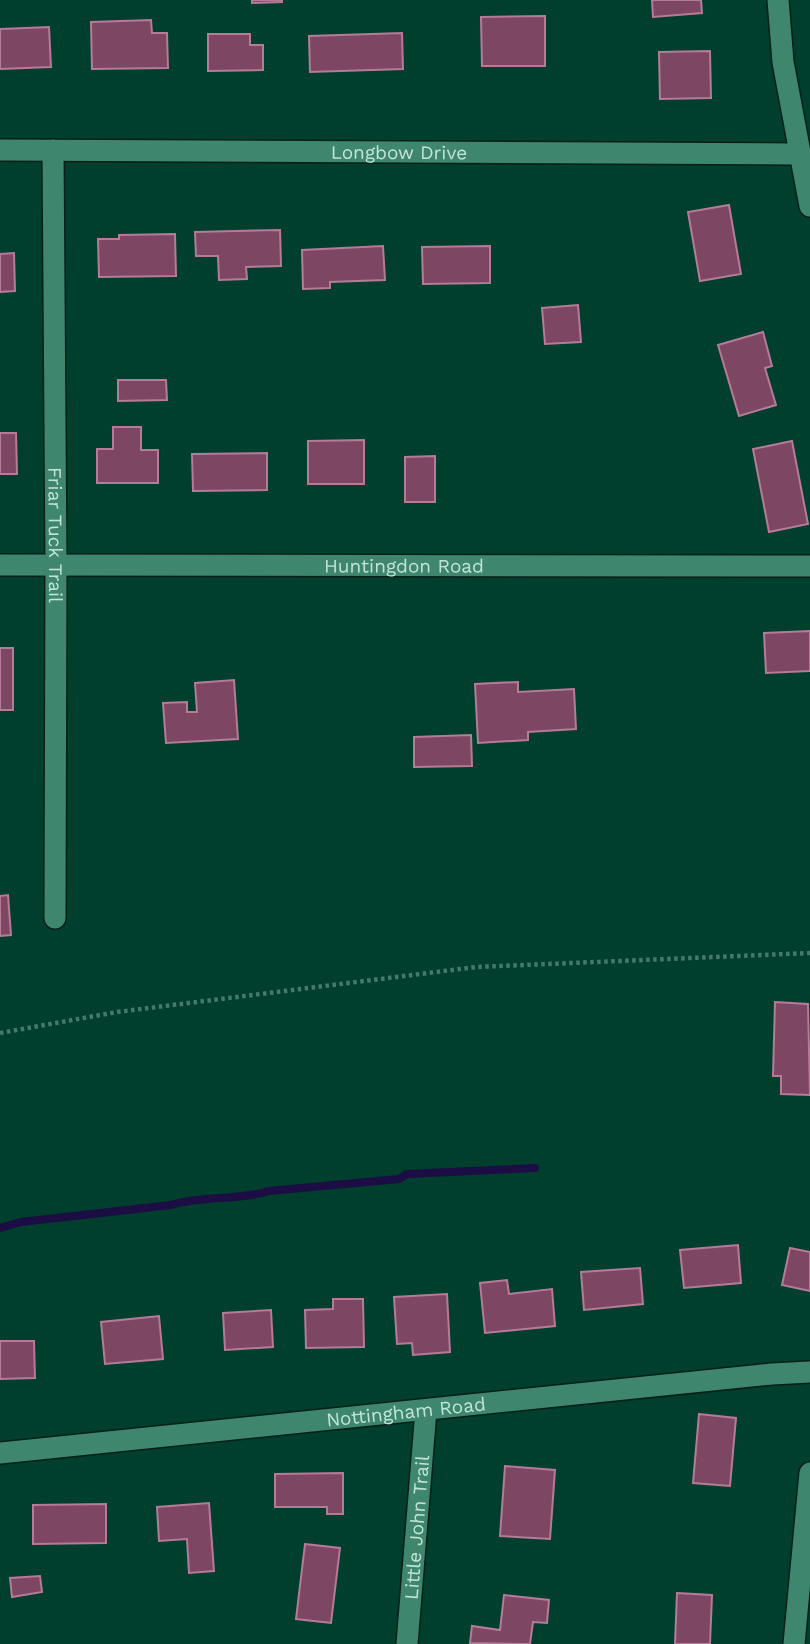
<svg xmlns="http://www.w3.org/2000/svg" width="810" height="1644" font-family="'Work Sans',sans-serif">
<rect width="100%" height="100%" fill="#003e2e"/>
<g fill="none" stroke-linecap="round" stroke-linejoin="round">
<path stroke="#1c0d44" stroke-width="8" d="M0 1228 21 1222 171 1205C203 1195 237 1201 269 1191L399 1179 407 1174 535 1168"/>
</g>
<g fill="#7d4763" stroke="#b57b97" stroke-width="2">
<path d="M252 0H282V2L252 3Z"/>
<path d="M652 0H701L702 13 653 17Z"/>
<path d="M545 16V66H482L481 17Z"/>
<path d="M151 20 152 33H167L168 68 92 69 91 22Z"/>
<path d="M49 27 51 67 0 69V29Z"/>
<path d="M402 33 403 69 310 72 309 36Z"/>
<path d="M208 34H250V45H263V70L208 71Z"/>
<path d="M710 51 711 98 660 99 659 52Z"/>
<path d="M729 205 741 274 700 281 688 212Z"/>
<path d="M280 230 281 266 246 267 247 279 219 280 218 256H196L195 232Z"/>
<path d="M175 234 176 276 99 277 98 239H119V235Z"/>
<path d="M383 246 385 280 330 282V288L303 289 302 250Z"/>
<path d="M490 246V283L423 284 422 247Z"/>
<path d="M14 253 15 291 0 292V254Z"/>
<path d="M578 305 581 342 545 344 542 308Z"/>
<path d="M763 332 772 366 765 368 776 405 739 416 718 345Z"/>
<path d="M118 380H166L167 400 118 401Z"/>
<path d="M113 427H141V450H158V483H97V449H113Z"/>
<path d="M0 433H16L17 474H0Z"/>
<path d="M364 440V484H308V441Z"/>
<path d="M792 441 808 524 769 532 753 449Z"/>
<path d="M267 453V490L193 491 192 454Z"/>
<path d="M435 456V502H405V457Z"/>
<path d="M810 631V671L766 673 764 633Z"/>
<rect x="0" y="648" width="13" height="62"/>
<path d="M234 680 238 739 166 743 163 703 187 702V712H197L195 683Z"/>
<path d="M518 682V692L574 689 576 729 528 732V740L478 743 475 684Z"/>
<path d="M471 735 472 766 414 767V737Z"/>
<path d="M8 895 11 935 0 936V896Z"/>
<path d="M775 1002 808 1004 810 1095 781 1094V1076H773Z"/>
<path d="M738 1245 741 1283 684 1288 680 1250Z"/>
<path d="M790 1248 810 1252V1291L782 1285Z"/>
<path d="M640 1268 643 1304 584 1310 581 1272Z"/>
<path d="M507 1280 509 1294 552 1289 555 1326 485 1333 480 1283Z"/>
<path d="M447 1294 450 1352 413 1355 412 1343 397 1344 394 1297Z"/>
<path d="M333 1299H363L364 1347 306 1348 305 1310 333 1309Z"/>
<path d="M271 1310 273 1347 225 1350 223 1313Z"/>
<path d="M159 1316 163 1359 105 1364 101 1322Z"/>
<path d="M0 1341H34L35 1378 0 1379Z"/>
<path d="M699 1414 736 1418 730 1486 693 1483Z"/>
<path d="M505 1466 555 1470 550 1539 500 1536Z"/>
<path d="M343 1473V1514H327V1507H275V1474Z"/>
<path d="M209 1503 214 1571 189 1573 187 1539 159 1541 157 1507Z"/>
<path d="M106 1504V1543L33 1544V1505Z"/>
<path d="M305 1544 340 1548 331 1623 296 1619Z"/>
<path d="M40 1576 42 1592 12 1597 10 1578Z"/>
<path d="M677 1593 712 1595 710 1644H675Z"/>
<path d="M504 1595 549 1600 547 1623 533 1622 530 1644 470 1643 472 1626 500 1630Z"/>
</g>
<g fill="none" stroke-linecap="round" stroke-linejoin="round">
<g stroke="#092019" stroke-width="24">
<g id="minor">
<path d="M778 0 783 62 810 206"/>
<path id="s1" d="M0 150 799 154"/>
<path id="s2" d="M53 150 56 565 55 918"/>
<path id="s3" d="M0 565 810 566"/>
<path id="s4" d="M0 1453 772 1374 810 1372"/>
<path id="s5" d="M407 1644 426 1410"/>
<path d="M794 1644 810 1473"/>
</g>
</g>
<path stroke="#45796a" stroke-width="4.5" stroke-dasharray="3.5 3.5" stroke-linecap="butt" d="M0 1033 117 1012 476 967 810 953"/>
<use href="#minor" stroke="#3e866e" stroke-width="21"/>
</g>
<g text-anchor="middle" stroke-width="5" stroke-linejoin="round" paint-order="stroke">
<g font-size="19" fill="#c2e4d6" stroke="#032118">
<text dy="7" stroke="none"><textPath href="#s1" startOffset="399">Longbow Drive</textPath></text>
<text dy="7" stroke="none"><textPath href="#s2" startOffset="385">Friar Tuck Trail</textPath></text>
<text dy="7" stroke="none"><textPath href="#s3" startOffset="404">Huntingdon Road</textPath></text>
<text dy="7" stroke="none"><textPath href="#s4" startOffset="408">Nottingham Road</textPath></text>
<text dy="7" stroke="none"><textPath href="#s5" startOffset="117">Little John Trail</textPath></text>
</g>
</g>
</svg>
